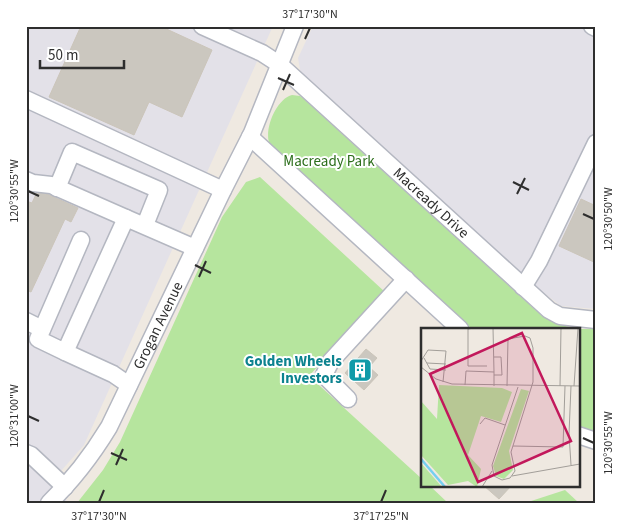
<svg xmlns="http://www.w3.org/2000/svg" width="622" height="529" font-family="'Source Sans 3',sans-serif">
<rect width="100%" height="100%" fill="#efe9e1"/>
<g fill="#e3e1e8">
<path d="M26 26H273L84 445 53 480 68 503H26Z"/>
<path d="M313 26H596V309L561 306 536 287 301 75 298 58Z"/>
</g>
<g fill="#b6e59e">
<path d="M292 95 300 96 304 99 541 315 555 323 575 329H472L270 145C263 131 276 99 292 95Z"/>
<path d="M260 177 385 292 309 376 422 479V485H429L448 503H77L103 470 120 442 222 217 246 182Z"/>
<path d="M578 329H596V433L590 432 578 424Z"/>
<path d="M565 490 579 503H525Z"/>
</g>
<g fill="#cbc7bf" stroke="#cbc5ba">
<path d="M81 26H121L126 29 127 26H160L212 50 182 117 149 102 134 135 49 97Z"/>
<path d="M38 190 78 208 71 222 65 219 31 292 26 290V201L32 203Z"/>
<path d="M581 199 596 206V263L559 246Z"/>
<path d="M366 349 377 358 369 367 378 375 364 390 345 373Z"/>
<path d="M483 485H512L499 499Z"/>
</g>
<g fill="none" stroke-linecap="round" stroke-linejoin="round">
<g stroke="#b4b7c1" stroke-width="19">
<g id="minor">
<path id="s1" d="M202 26 262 53 279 64 549 310 560 316 596 320"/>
<path d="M592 26 596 28"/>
<path d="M26 99 223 190"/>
<path d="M250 137 460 329"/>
<path d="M26 180 33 183 51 185 126 218"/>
<path d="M57 188 72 152 159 190 145 225"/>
<path d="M523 287 539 261 596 143"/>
<path d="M26 321 42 329"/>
<path d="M65 352 38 339 81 240"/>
<path d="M129 385 113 374 65 352 126 218 195 248"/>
<path d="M348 399 324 375 331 361 406 279"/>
<path d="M578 435 596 441"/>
<path d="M26 453 31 455 65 487"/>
<path id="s2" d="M49 503C73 480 92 455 109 427L223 190 252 133 295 26"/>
</g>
</g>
<use href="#minor" stroke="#fff" stroke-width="16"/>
</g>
<path fill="none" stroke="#2e2e2e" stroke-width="2" d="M305 39 310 28M278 78 294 85M283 90 290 74M513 182 529 190M28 191 39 196M517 194 525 178M583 214 594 219M195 265 211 273M199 277 206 261M28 416 39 421M583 438 594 443M111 453 127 460M116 465 123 449M99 502 104 490M381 502 386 490"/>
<defs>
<g id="building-square" transform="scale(1.25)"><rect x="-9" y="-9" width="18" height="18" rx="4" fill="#0f9aa8" stroke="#fff"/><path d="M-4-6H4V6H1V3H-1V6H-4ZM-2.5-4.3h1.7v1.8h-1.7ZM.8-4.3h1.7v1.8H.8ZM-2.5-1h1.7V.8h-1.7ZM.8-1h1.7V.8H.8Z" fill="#fff"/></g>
</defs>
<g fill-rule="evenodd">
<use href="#building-square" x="360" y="370"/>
</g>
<g text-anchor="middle" stroke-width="4" stroke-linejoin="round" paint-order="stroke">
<g font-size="15" fill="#2c6e1b" stroke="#fff">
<text x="329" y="166">Macready Park</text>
</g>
<g font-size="15" fill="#2e2e2e" stroke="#fff">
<text dy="5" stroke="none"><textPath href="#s1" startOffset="292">Macready Drive</textPath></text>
<text dy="5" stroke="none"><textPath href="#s2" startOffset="210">Grogan Avenue</textPath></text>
</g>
<g font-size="15" font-weight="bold" fill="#0d838f" stroke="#fff" text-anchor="end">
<text x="342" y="366">Golden Wheels<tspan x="342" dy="17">Investors</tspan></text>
</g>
</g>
<g transform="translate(421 328)">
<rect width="159" height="159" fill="#efe9e1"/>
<path d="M18 57 81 60 91 64 80 94 60 88 47 127 60 141 56 159 47 153 27 157 0 127V73L16 91ZM100 61 108 63 88 123 92 142 83 151 75 148 72 138ZM0 135 21 159H0Z" fill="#b6e59e"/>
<path fill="none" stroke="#75cff0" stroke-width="2.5" d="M0 131 24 159"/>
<path fill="none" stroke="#a29e99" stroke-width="1" d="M65 0H72L73 44M73 29H80L81 47H73M3 30 9 41 25 42M0 33 7 22 25 23 22 54M6 35 25 36M47 38V1L53 0M47 38H66M0 39 15 51 31 56 159 58M44 57 45 43 73 44V58M86 58 87 11 104 8 109 10 112 20V54L90 124 94 143 89 150 81 152 73 148 71 137 97 59M139 58 140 0M150 58 148 106 150 137M153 58 157 0M59 96 64 90 84 97M92 118 142 119 144 58M91 148 159 136M61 159 71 143"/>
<path fill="#c2185b" fill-opacity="0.15" stroke="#c2185b" stroke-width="2.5" d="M101 5 150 113 57 154 9 46Z"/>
<rect width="159" height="159" fill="none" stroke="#2e2e2e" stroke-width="2.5"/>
</g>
<rect width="622" height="529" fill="none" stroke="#ffffff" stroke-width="55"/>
<path d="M40 60v8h84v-8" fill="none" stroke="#2e2e2e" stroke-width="2.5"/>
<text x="48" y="60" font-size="15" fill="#2e2e2e" stroke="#ffffff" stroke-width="4" paint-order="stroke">50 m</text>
<rect x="28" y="28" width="566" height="474" fill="none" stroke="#2e2e2e" stroke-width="2"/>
<g font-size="12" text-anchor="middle" fill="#2e2e2e">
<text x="310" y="18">37°17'30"N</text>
<text transform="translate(14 191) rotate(-90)" y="4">120°30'55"W</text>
<text transform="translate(608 219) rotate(-90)" y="4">120°30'50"W</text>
<text transform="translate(14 416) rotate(-90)" y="4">120°31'00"W</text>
<text transform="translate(608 443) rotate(-90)" y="4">120°30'55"W</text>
<text x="99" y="520">37°17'30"N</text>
<text x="381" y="520">37°17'25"N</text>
</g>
</svg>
